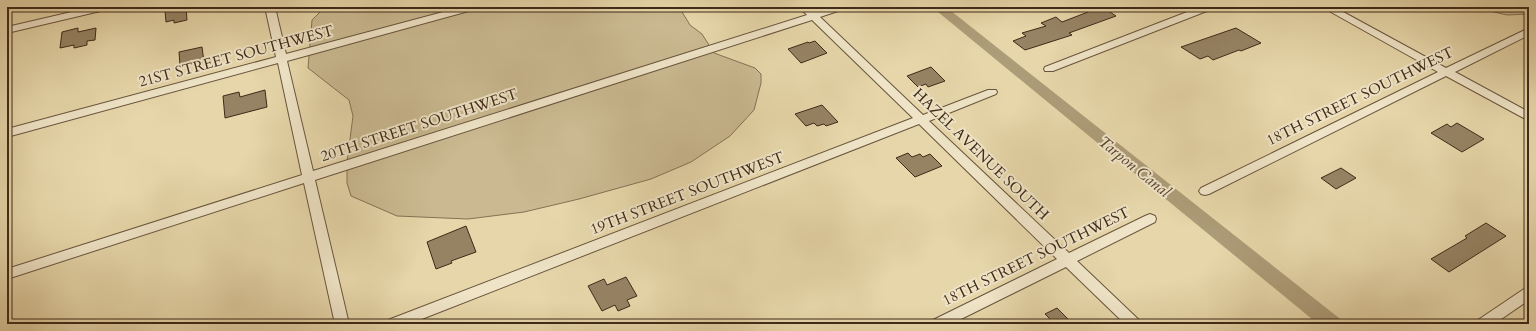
<svg xmlns="http://www.w3.org/2000/svg" width="1536" height="331" font-family="Cardo,serif">
<rect width="100%" height="100%" fill="#e6d6a9"/>
<filter id="stains"><feTurbulence type="fractalNoise" baseFrequency=".005" numOctaves="4"/><feColorMatrix values="0 0 0 0 .2 0 0 0 0 .09 0 0 0 0 .02 0 0 0 .5 -.17"/></filter>
<radialGradient id="worn" r=".72"><stop offset=".6" stop-color="#630" stop-opacity="0"/><stop offset="1" stop-color="#630" stop-opacity=".3"/></radialGradient>
<g fill="#cab991" stroke="#847255">
<path d="M325 7H679L690 25 702 34 714 53 755 68 761 74V83L754 110 730 136 691 162 651 179 579 199 524 212 468 219 397 216 351 196 347 183V162L353 116 349 100 308 68 312 20Z"/>
<path d="M1473 7H1529V14L1507 15Z"/>
</g>
<g fill="none" stroke-linecap="round" stroke-linejoin="round">
<path fill="#ad9c78" fill-rule="evenodd" d="M932 7H946L1339 318 1342 324H1318Z"/>
</g>
<g fill="#968364" stroke="#3f2a19">
<path d="M182 7H186L187 20 174 23V20L166 22 165 11Z"/>
<path d="M1081 7H1102L1116 16 1069 33 1072 35 1025 50 1013 41 1026 36 1022 33 1046 26 1041 23 1056 17 1062 22 1088 12Z"/>
<path d="M78 28V32L96 28 95 40 87 41V45L74 48V45L60 48 62 32Z"/>
<path d="M1236 28 1261 43 1241 51 1239 50 1213 60 1208 56 1200 59 1181 47Z"/>
<path d="M815 41 827 53 801 63 788 49 808 42 809 43Z"/>
<path d="M202 47 204 62 187 66V63L180 65 179 52Z"/>
<path d="M931 67 945 81 928 87 926 84 918 87 907 76Z"/>
<path d="M265 90 267 107 225 118 223 96 239 92 240 97Z"/>
<path d="M822 105 838 122 826 126 824 124 817 126 814 123 806 126 795 114Z"/>
<path d="M1457 123 1484 139 1462 152 1431 133 1447 124 1451 127Z"/>
<path d="M908 153 912 157 920 154 923 157 930 154 942 166 915 177 896 158Z"/>
<path d="M1341 168 1356 178 1336 189 1321 178Z"/>
<path d="M1486 223 1506 236 1449 272 1431 259 1467 238 1465 236Z"/>
<path d="M466 226 476 252 451 261 452 263 436 269 427 242Z"/>
<path d="M626 277 637 296 627 300 630 306 618 311 615 305 602 311 588 286 604 279 607 285Z"/>
<path d="M1057 308 1073 324H1055L1045 314Z"/>
</g>
<g fill="none" stroke-linecap="round" stroke-linejoin="round">
<g stroke="#69553d" stroke-width="2">
<g id="minor">
<path d="M93 7H111L109 9 7 33V27Z"/>
<path d="M265 7H275L286 54 462 7H478L476 9 287 61 313 171 807 15 799 7H810L815 12 831 7H846L844 9 820 17 923 115 988 90H996L997 92 996 94 929 121 1069 253 1145 216 1150 214 1155 216 1156 219 1155 222 1077 261 1139 320 1141 324H1125L1066 267 951 324H931L933 320 1057 259 919 124 409 324H386L388 320 913 118 812 20 315 180 349 324H335L304 183 7 279V269L302 175 278 63 7 137V129L276 57Z"/>
<path d="M1200 7H1214L1212 9 1053 71H1045L1044 69 1045 67Z"/>
<path d="M1322 7H1334L1446 68 1529 28V35L1455 72 1529 112V121L1446 76 1209 194 1205 195 1201 194 1199 191 1201 188 1438 72Z"/>
<path d="M1529 287V300L1494 324H1476L1478 320 1524 289Z"/>
</g>
</g>
<use href="#minor" fill="#efe4c7" fill-rule="evenodd"/>
</g>
<g text-anchor="middle" stroke-width="4" stroke-linejoin="round" paint-order="stroke">
<g font-size="15" fill="#3f2a19" stroke="#efe4c7">
<text transform="translate(236 56) rotate(-15)" y="5">21ST STREET SOUTHWEST</text>
<text transform="translate(1360 96) rotate(-26)" y="5">18TH STREET SOUTHWEST</text>
<text transform="translate(419 125) rotate(-18)" y="5">20TH STREET SOUTHWEST</text>
<text transform="translate(981 154) rotate(44)" y="5">HAZEL AVENUE SOUTH</text>
<text transform="translate(687 193) rotate(-21)" y="5">19TH STREET SOUTHWEST</text>
<text transform="translate(1036 256) rotate(-26)" y="5">18TH STREET SOUTHWEST</text>
</g>
<g font-size="16" font-style="italic" fill="#5a4631" stroke="#efe4c7">
<text transform="translate(1135 166) rotate(39)" y="6">Tarpon Canal</text>
</g>
</g>
<rect width="1536" height="331" fill="none" stroke="#e6d6a9" stroke-width="24"/>
<rect x="8" y="8" width="1520" height="315" fill="none" stroke="#3f2a19" stroke-width="2"/>
<rect x="12" y="12" width="1512" height="307" fill="none" stroke="#3f2a19"/>
<rect width="100%" height="100%" filter="url(#stains)"/>
<rect width="100%" height="100%" fill="url(#worn)"/>
</svg>
